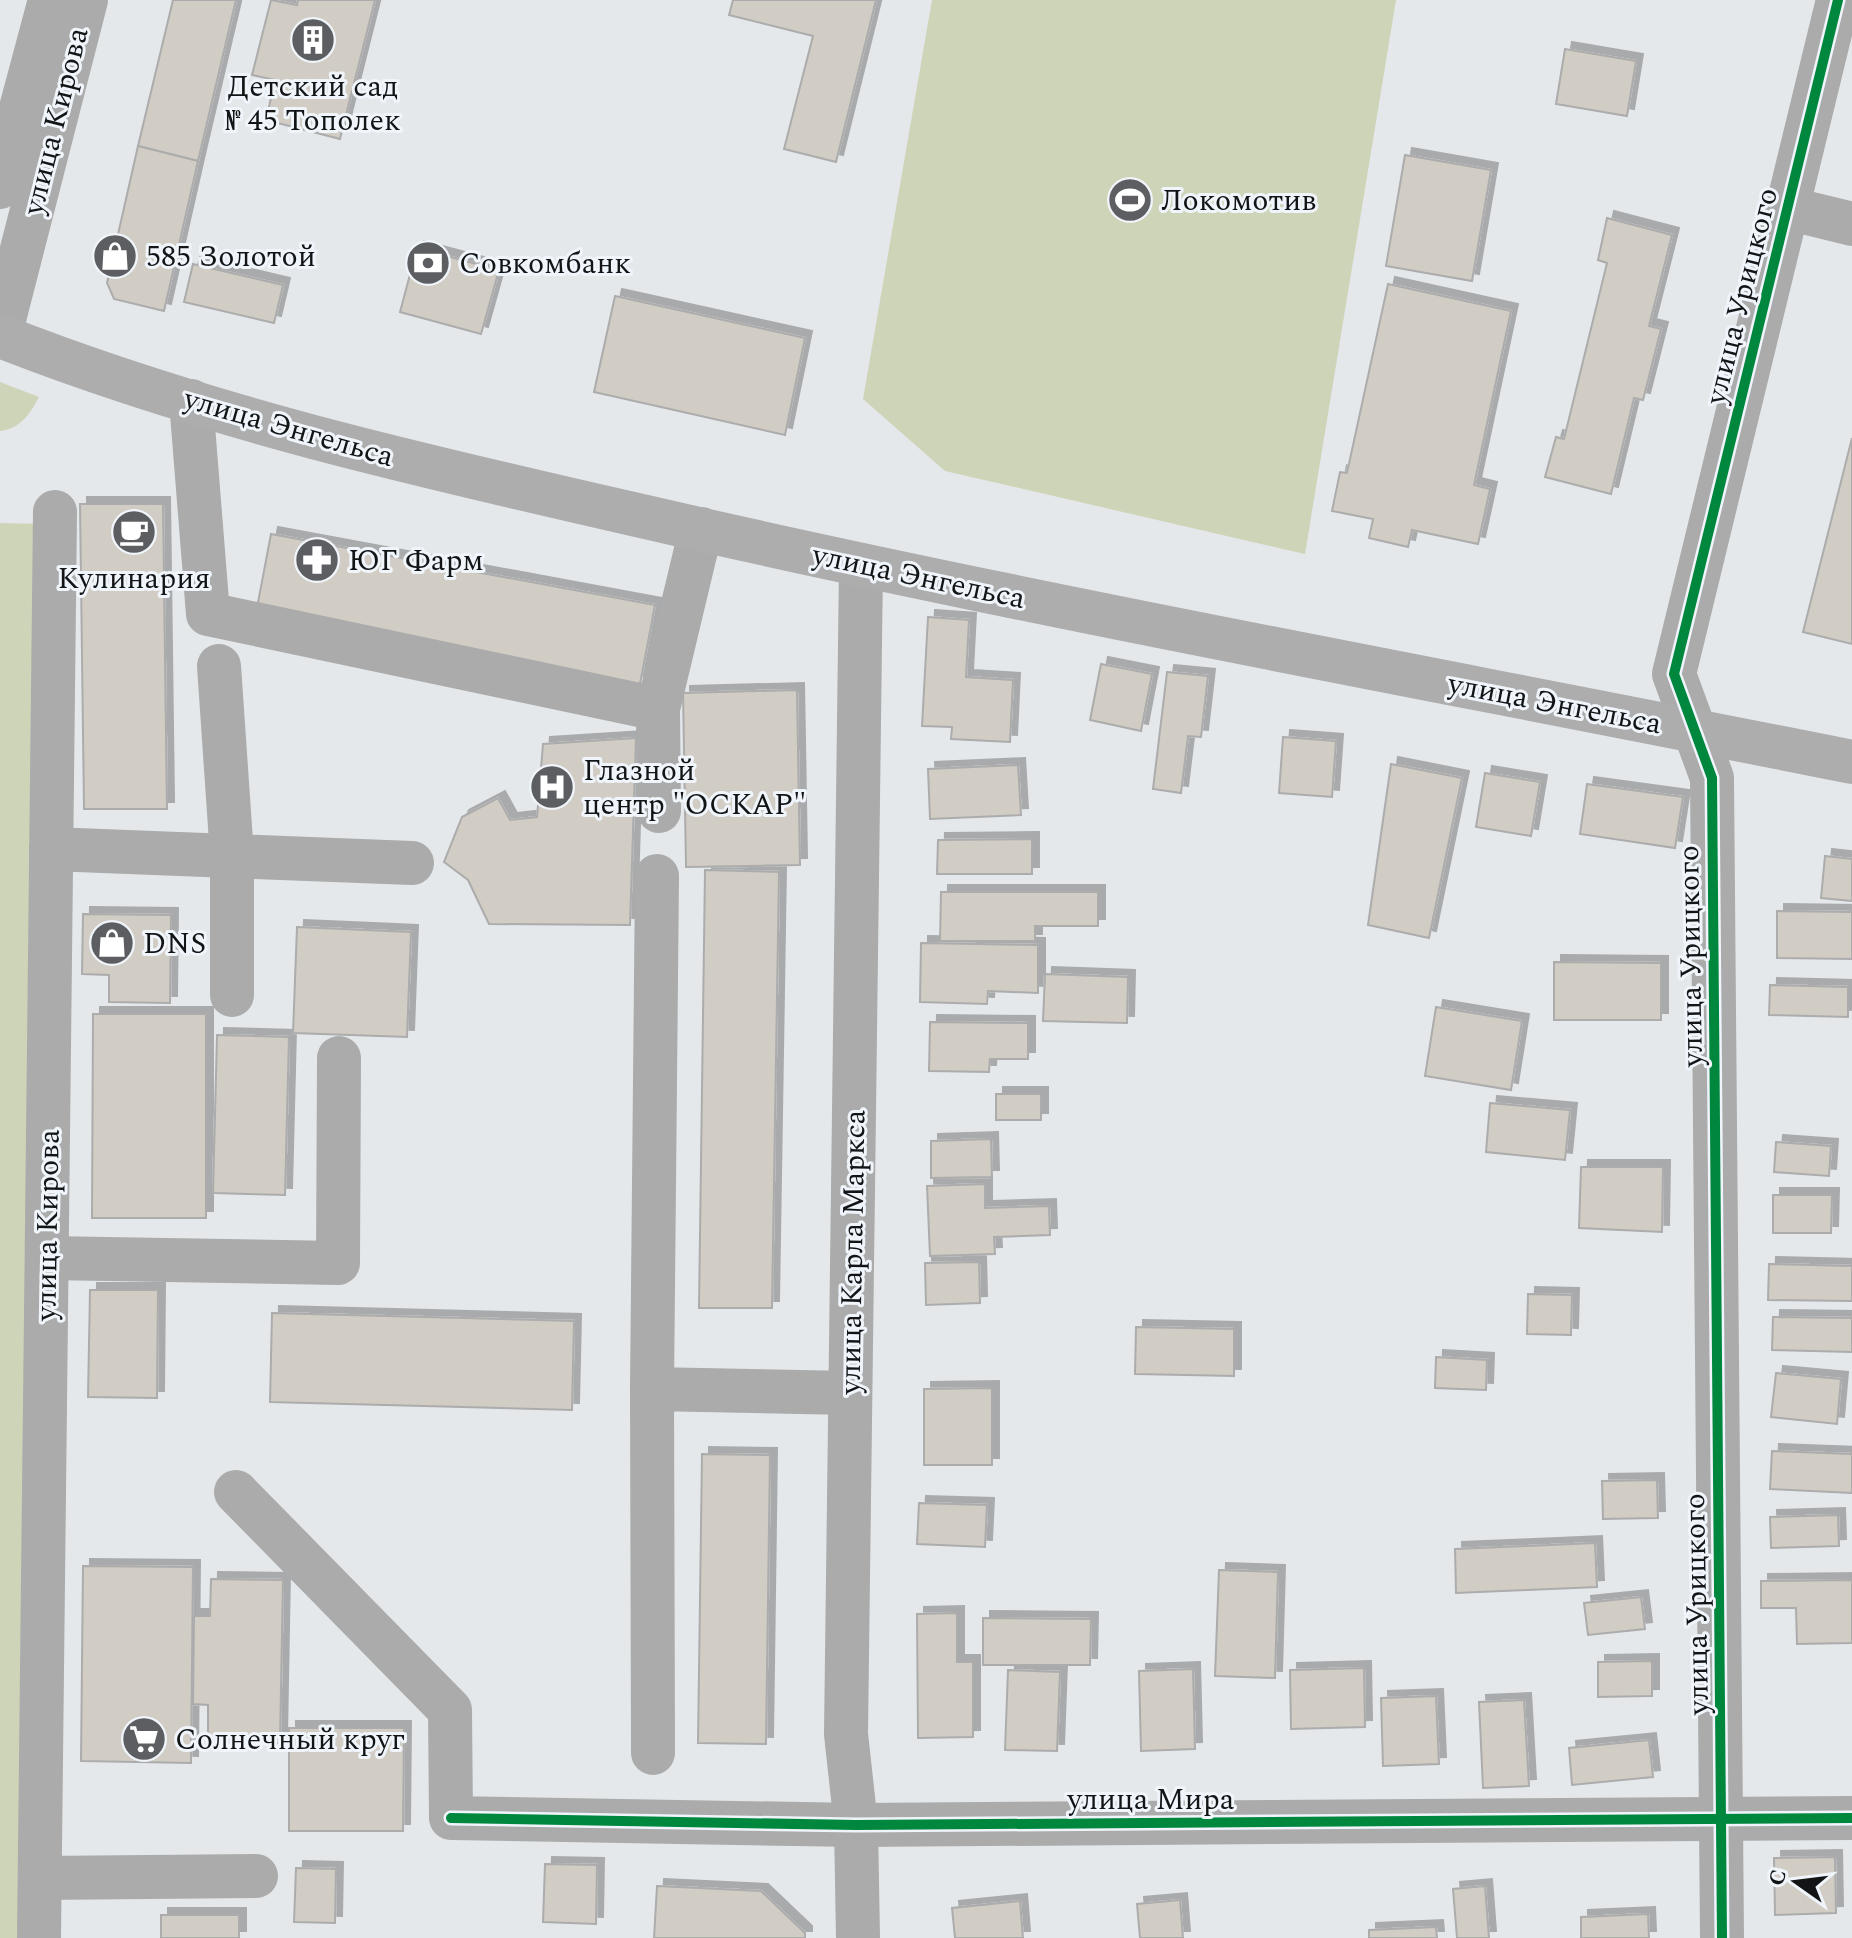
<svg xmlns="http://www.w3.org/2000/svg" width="1852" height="1938" font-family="Spectral,serif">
<defs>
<filter id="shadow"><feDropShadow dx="7" dy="-7" stdDeviation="0" flood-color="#0004"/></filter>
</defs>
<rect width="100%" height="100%" fill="#e5e8eb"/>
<g fill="#cdd4b8">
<path d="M932 0H1396L1305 554 945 471 863 399Z"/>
<path d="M0 382 39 397C30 414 20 429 0 431Z"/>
<path d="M0 523 44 524 35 1938H0Z"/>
</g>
<g fill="#d1ccc4" stroke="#acacac" stroke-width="2" filter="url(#shadow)">
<path d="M173 0H236L198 161 138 146Z"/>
<path d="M271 0 297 5 298 0H375L340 139 266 120 275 80 252 75Z"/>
<path d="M733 0H876L836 162 784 149 813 36 729 15Z"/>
<path d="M1565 49 1636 61 1627 116 1556 104Z"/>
<path d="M138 146 198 161 164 311 114 299 107 283Z"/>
<path d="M1405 155 1491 170 1472 281 1386 266Z"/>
<path d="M1607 218 1672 235 1649 326 1661 329 1643 400 1634 398 1611 494 1545 477 1556 437 1564 439 1607 263 1598 260Z"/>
<path d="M417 248 499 270 481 334 400 312Z"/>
<path d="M193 264 283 285 274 323 184 302Z"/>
<path d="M1388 284 1511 311 1474 485 1490 489 1478 544 1412 530 1408 547 1369 538 1373 519 1332 511 1340 472 1347 473Z"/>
<path d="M615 296 805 338 785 435 594 392Z"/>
<path d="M1852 438V644L1803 632Z"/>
<path d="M80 504H163L167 809H84Z"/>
<path d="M271 534 655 605 640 684 256 613Z"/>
<path d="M928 617 969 620 966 677 1013 680 1010 742 951 739 952 727 922 726Z"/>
<path d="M1101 664 1152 674 1141 731 1090 720Z"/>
<path d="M1167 672 1208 676 1201 737 1188 736 1181 793 1153 789Z"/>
<path d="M797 690 800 865 686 867 683 693Z"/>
<path d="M1283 737 1336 741 1332 797 1279 793Z"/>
<path d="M636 738 630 925 489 924 468 880 444 862 462 817 498 798 510 820 537 817 543 744Z"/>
<path d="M1391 764 1462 778 1429 938 1368 925Z"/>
<path d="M1018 765 1021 815 930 819 928 769Z"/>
<path d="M1485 773 1540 782 1531 836 1476 827Z"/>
<path d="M1587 784 1683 797 1675 848 1580 834Z"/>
<path d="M1032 839V874H937L938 840Z"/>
<path d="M1825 856 1852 859V901L1821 898Z"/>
<path d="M705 870 779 872 772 1308H699Z"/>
<path d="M941 892H1098V926H1035V941H940Z"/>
<path d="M1777 911 1852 912V959L1777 958Z"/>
<path d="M83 914 171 915 170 1003 109 1002V975L82 974Z"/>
<path d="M297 927 411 932 407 1037 293 1033Z"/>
<path d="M921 943 1038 945V993L988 991 987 1004 920 1002Z"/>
<path d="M1554 962 1661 963V1020H1554Z"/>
<path d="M1045 974 1128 977 1127 1023 1043 1021Z"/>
<path d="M1770 985 1848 987V1017L1769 1015Z"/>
<path d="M1436 1007 1522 1021 1511 1090 1425 1076Z"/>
<path d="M93 1014H206V1218H92Z"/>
<path d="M930 1022 1028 1023V1059H990L989 1072 929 1071Z"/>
<path d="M217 1035 289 1037 285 1195 213 1193Z"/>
<rect x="996" y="1094" width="45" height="26"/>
<path d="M1490 1103 1570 1110 1565 1160 1486 1152Z"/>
<path d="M991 1139 992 1177 931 1178V1141Z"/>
<path d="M1776 1142 1831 1146 1829 1176 1774 1172Z"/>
<path d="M1581 1167H1663L1662 1232 1579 1228Z"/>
<path d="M985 1184V1208L1049 1206 1050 1235 994 1237 995 1254 930 1256 927 1186Z"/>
<path d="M1773 1195H1832L1831 1233H1773Z"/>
<path d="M979 1262 980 1303 926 1305 925 1263Z"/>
<path d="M1769 1264 1852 1266V1301L1768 1300Z"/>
<path d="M90 1290H158L157 1398 88 1397Z"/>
<path d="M1528 1294 1572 1295 1571 1335 1527 1334Z"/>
<path d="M272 1313 574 1321 572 1410 270 1402Z"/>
<path d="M1773 1317 1852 1318V1352L1772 1350Z"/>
<path d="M1136 1327 1234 1329V1376L1135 1374Z"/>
<path d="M1436 1357 1487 1360 1486 1390 1435 1388Z"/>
<path d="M1776 1373 1841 1379 1837 1424 1771 1417Z"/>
<path d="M992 1388V1465H924V1389Z"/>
<path d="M1772 1451 1852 1454V1493L1770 1489Z"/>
<path d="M702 1454 770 1455 766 1744 698 1743Z"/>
<path d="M1657 1480 1658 1518 1603 1519 1602 1481Z"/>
<path d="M919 1503 987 1505 985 1547 917 1544Z"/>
<path d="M1838 1515 1839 1546 1771 1548 1770 1517Z"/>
<path d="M1595 1543 1597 1587 1456 1593 1455 1549Z"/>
<path d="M83 1566 193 1567 191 1763 81 1761Z"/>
<path d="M1219 1570 1278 1572 1275 1678 1215 1676Z"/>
<path d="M211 1579 283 1580 280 1743 208 1742V1705L193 1704 194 1616H210Z"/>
<path d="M1852 1580V1643L1797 1644 1796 1608H1761V1581Z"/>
<path d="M1641 1597 1645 1629 1588 1635 1584 1603Z"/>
<path d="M957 1613V1662H973V1737L918 1738 917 1614Z"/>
<path d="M983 1618 1091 1619 1090 1665H983Z"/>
<path d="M1652 1661V1696L1598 1697V1662Z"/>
<path d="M1364 1668 1365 1727 1291 1729 1290 1670Z"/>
<path d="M1193 1669 1195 1749 1141 1751 1139 1671Z"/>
<path d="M1008 1670 1060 1672 1057 1751 1005 1750Z"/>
<path d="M1436 1696 1439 1764 1383 1766 1381 1698Z"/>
<path d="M1524 1700 1529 1786 1483 1788 1479 1702Z"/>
<path d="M289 1728H404L403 1831H289Z"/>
<path d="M1649 1740 1653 1777 1572 1785 1569 1748Z"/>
<path d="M1835 1857 1836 1913 1775 1915 1774 1858Z"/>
<path d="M545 1864 597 1865 596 1924 543 1922Z"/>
<path d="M296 1868 336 1869 335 1923 294 1922Z"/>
<path d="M657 1886 761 1891 805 1933V1938H654Z"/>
<path d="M1485 1886 1489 1938H1457L1453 1889Z"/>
<path d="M1180 1900 1183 1938H1140L1137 1904Z"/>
<path d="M1020 1901 1023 1938H955L952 1908Z"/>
<path d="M1648 1914 1649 1938H1581V1917Z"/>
<rect x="161" y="1915" width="78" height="23"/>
<path d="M1436 1927 1437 1938H1369V1930Z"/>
</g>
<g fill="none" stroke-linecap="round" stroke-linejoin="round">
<g stroke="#aaabaa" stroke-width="44">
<path d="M0 187 50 0"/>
<path d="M1787 208 1852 224"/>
<path d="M0 335 86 0"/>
<path d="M191 401 208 614 658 709"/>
<path d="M219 666 232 856V995"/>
<path d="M659 811 658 709 701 529"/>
<path d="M51 849 412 863"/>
<path d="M47 1258 338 1263 339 1058"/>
<path d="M652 1389 850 1393"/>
<path d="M236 1492 450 1710 451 1818 856 1825 1852 1818"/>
<path d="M653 1753 652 1389 657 876"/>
<path d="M40 1878 256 1876"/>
<path d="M39 1938 55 512"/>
<path d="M858 1938 856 1825 846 1734 861 566"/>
<path d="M1722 1938 1712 778 1674 674 1838 0"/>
</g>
<path stroke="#adadae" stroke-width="44" d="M0 336C216 421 445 471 672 523 1063 612 1458 683 1852 762"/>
<g stroke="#f0f5fb" stroke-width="15">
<g id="cycleway">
<path d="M451 1818 856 1825 1852 1818"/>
<path d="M1722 1938 1712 778 1674 674 1838 0"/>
</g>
</g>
<use href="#cycleway" stroke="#00873e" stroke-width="10"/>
</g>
<defs>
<g id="building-disc" transform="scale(2.3)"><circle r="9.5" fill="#5c5e61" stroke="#f0f5fb"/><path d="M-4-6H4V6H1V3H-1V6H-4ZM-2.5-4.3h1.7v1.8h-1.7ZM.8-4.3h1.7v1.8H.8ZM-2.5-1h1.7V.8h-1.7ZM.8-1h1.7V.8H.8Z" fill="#fff"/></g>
<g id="stadium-disc" transform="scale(2.3)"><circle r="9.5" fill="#5c5e61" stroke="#f0f5fb"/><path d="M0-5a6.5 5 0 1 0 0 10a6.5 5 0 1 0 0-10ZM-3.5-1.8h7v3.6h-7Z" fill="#fff"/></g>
<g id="shop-disc" transform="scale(2.3)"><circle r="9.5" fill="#5c5e61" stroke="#f0f5fb"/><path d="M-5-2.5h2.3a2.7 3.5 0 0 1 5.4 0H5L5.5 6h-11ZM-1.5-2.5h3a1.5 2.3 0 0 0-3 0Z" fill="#fff"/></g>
<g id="bank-disc" transform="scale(2.3)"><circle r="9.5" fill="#5c5e61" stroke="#f0f5fb"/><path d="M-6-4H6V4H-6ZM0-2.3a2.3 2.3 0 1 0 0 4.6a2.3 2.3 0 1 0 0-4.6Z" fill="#fff"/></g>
<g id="cafe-disc" transform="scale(2.3)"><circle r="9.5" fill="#5c5e61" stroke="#f0f5fb"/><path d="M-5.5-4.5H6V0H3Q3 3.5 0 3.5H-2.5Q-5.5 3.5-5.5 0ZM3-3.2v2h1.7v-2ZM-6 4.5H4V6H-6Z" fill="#fff"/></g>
<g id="pharmacy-disc" transform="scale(2.3)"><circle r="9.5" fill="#5c5e61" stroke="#f0f5fb"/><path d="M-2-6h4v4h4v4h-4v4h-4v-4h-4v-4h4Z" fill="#fff"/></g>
<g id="hospital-disc" transform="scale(2.3)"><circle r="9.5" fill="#5c5e61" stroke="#f0f5fb"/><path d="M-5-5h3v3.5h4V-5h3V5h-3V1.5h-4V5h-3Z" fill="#fff"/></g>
<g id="supermarket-disc" transform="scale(2.3)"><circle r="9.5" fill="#5c5e61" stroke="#f0f5fb"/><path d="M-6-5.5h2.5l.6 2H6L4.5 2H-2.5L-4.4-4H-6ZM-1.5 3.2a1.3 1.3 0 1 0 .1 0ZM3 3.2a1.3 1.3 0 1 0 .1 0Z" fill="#fff"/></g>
</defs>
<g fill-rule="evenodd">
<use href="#building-disc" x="313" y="40"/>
<use href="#stadium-disc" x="1130" y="200"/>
<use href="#shop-disc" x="115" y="256"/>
<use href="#bank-disc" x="428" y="263"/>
<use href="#cafe-disc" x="134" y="532"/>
<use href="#pharmacy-disc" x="317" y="560"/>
<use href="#hospital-disc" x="552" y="787"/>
<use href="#shop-disc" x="112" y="943"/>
<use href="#supermarket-disc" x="144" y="1739"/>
</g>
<g text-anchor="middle" stroke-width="6" stroke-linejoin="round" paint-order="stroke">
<g font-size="30" fill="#121416" stroke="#f0f5fb" text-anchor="start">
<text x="313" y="96" text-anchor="middle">Детский сад<tspan x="313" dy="34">№ 45 Тополек</tspan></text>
<text x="1161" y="210">Локомотив</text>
<text x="146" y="266">585 Золотой</text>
<text x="459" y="273">Совкомбанк</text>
<text x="348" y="570">ЮГ Фарм</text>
<text x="134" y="588" text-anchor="middle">Кулинария</text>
<text x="583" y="780">Глазной<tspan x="583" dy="34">центр "ОСКАР"</tspan></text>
<text x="143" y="953">DNS</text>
<text x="175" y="1749">Солнечный круг</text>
</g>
<g font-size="30" fill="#121416" stroke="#f0f5fb">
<text transform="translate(55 121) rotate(-76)" y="10">улица Кирова</text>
<text transform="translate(1741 296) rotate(-76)" y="10">улица Урицкого</text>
<text transform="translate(289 427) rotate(16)" y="10">улица Энгельса</text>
<text transform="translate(919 576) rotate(12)" y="10">улица Энгельса</text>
<text transform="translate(1555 703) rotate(11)" y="10">улица Энгельса</text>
<text transform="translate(1690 956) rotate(-91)" y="10">улица Урицкого</text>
<text transform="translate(47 1225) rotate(-89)" y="10">улица Кирова</text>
<text transform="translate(852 1252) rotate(-89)" y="10">улица Карла Маркса</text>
<text transform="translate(1696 1604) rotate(-91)" y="10">улица Урицкого</text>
<text x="1151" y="1809">улица Мира</text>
</g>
</g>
<g transform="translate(1796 1882) rotate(284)" stroke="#f0f5fb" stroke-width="6" paint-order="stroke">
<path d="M0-6L14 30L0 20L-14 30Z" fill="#121416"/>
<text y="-12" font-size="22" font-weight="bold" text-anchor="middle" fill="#121416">С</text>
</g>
</svg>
